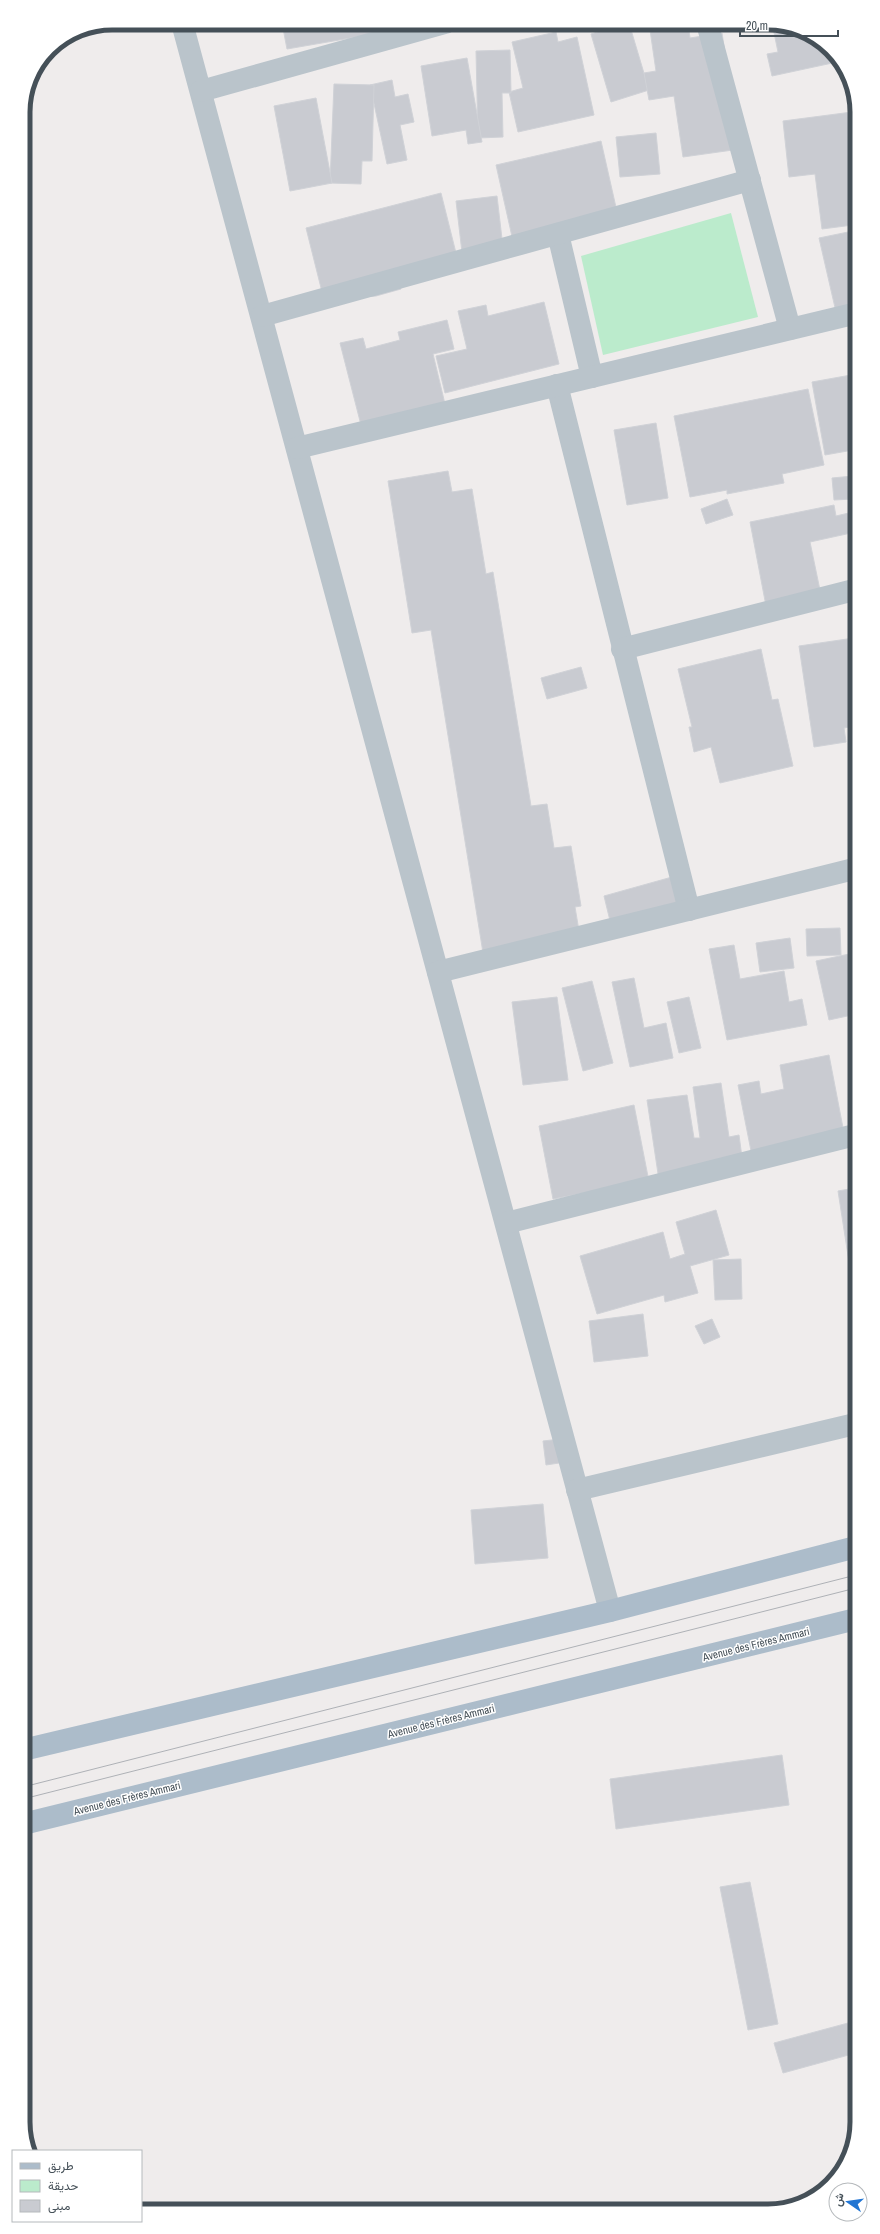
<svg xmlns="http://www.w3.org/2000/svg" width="880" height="2234" font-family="'Archivo Narrow',Vazirmatn,sans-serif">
<rect width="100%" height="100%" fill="#efecec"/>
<path fill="#bbebcc" d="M731 213 758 317 603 355 581 256Z"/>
<g fill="#c9cbd1" stroke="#d0d2d7">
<path d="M282 23H396L397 30 287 49Z"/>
<path d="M608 23H629L649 90 611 102 591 34 610 28Z"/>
<path d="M649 23H688L690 38 722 33 740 149 683 157 674 96 649 100 644 73 656 71Z"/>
<path d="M772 23 822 42 837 62 772 76 767 54 778 52Z"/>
<path d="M556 32 558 42 577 37 594 115 518 132 509 92 523 88 512 42Z"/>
<path d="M510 50 511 93H502L503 137 478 138 476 51Z"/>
<path d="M467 58 482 142 468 144 466 130 432 136 421 66Z"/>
<path d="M392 80 395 97 408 94 414 122 400 125 407 160 387 164 370 85Z"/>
<path d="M334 84 374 85 372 161H362L361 184 330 183Z"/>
<path d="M316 98 332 183 290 191 274 106Z"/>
<path d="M852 112 853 225 822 229 815 174 789 177 783 121Z"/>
<path d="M656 133 660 174 620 177 616 137Z"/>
<path d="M601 141 620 225 515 250 496 165Z"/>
<path d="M441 193 457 257 396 272 401 289 376 296 324 300 306 228Z"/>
<path d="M497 196 504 256 463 261 456 201Z"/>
<path d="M853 231V308L836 312 819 238Z"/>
<path d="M544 302 559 364 445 393 436 356 467 349 458 311 486 305 488 316Z"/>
<path d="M447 320 454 349 433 354 445 404 361 425 340 343 363 338 366 349 400 340 398 332Z"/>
<path d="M851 375 853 387V450L825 455 812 382Z"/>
<path d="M808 389 824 465 782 474 784 483 727 494V490L690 497 674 416Z"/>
<path d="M656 423 668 498 627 505 614 430Z"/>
<path d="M448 471 452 492 472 489 486 574 493 572 531 806 547 804 554 848 571 846 581 906 575 907 581 943 484 959 431 630 412 633 388 481Z"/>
<path d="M853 476V499L834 500 832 478Z"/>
<path d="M727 499 733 515 706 524 701 509Z"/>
<path d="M834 505 836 516 853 512V544L851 533 810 542 821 595 766 606 750 522Z"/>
<path d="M854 638V726L844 728 846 742 814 747 799 646Z"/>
<path d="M761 649 772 700 778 699 793 766 720 783 711 747 694 752 689 727H692L678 669Z"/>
<path d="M581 667 587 688 547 699 541 678Z"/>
<path d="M672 877 682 910 612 929 604 896Z"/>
<path d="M840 928 841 955 807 956 806 929Z"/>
<path d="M790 938 794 968 760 972 756 943Z"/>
<path d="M734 945 740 979 784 971 789 1002 802 999 807 1025 727 1040 709 949Z"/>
<path d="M854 953V1001L849 1002 852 1015 829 1020 816 961Z"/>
<path d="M634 978 644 1028 666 1023 673 1058 630 1067 612 982Z"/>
<path d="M592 981 613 1063 583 1071 562 988Z"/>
<path d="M557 997 568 1080 523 1085 512 1002Z"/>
<path d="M689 997 701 1048 679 1053 667 1002Z"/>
<path d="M829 1055 844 1133 753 1161 738 1085 759 1081 761 1094 784 1089 780 1065Z"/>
<path d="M721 1083 729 1137 739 1135 743 1165 660 1187 647 1100 687 1095 694 1138H700L693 1087Z"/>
<path d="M634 1105 651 1192 594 1191 553 1199 539 1126Z"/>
<path d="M855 1188V1274L851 1275 838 1191Z"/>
<path d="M716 1210 729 1255 690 1266 698 1293 665 1302 664 1295 597 1314 580 1256 663 1232 670 1259 685 1254 676 1222Z"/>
<path d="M741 1259 742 1299 715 1300 713 1260Z"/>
<path d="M643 1314 648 1356 594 1362 589 1321Z"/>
<path d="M712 1319 720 1337 704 1344 695 1326Z"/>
<path d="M569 1438 572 1461 546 1465 543 1441Z"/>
<path d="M543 1504 548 1558 475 1564 471 1510Z"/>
<path d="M782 1755 789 1805 616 1829 610 1779Z"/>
<path d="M856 1864V1891L851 1865Z"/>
<path d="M750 1882 778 2024 748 2030 720 1887Z"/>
<path d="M848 2023 856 2053 783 2073 774 2043Z"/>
</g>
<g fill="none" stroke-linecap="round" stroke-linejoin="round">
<g stroke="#bac4cb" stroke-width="22">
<path d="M182 23 610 1611"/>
<path d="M707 23 790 329"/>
<path d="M201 91 445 23"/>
<path d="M558 234 592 377"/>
<path d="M262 316 750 180"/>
<path d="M557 385 689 910"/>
<path d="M297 448 853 314"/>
<path d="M622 649 854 590"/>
<path d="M438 972 854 869"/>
<path d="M506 1223 855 1135"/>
<path d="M577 1490 855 1424"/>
</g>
<g stroke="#acbcca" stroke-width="22">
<path d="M27 1749 610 1611 856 1547"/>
<path d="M27 1823 856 1619"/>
</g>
<g stroke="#aeb1b6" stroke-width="1">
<path d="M27 1786 856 1575"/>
<path d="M27 1798 856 1588"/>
</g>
</g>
<g text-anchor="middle" stroke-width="3" stroke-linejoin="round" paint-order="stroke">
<g font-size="11" fill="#455058" stroke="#fff">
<text transform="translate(756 1644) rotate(-14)" y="4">Avenue des Frères Ammari</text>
<text transform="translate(441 1721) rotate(-14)" y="4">Avenue des Frères Ammari</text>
<text transform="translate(127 1798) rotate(-14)" y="4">Avenue des Frères Ammari</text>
</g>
</g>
<path d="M0 0H880V2234H0ZM112 30H768A82 82 0 0 1 850 112V2122A82 82 0 0 1 768 2204H112A82 82 0 0 1 30 2122V112A82 82 0 0 1 112 30Z" fill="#fff" fill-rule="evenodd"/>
<path fill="none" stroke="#455058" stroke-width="5" d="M112 30H768A82 82 0 0 1 850 112V2122A82 82 0 0 1 768 2204H112A82 82 0 0 1 30 2122V112A82 82 0 0 1 112 30Z"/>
<rect x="12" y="2150" width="130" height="72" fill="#ffffff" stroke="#b5b9bc"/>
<rect x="20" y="2163" width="20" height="6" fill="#acbcca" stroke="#b5b9bc"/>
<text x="48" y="2170" font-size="12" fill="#455058">طريق</text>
<rect x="20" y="2180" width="20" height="12" fill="#bbebcc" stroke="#b5b9bc"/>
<text x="48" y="2190" font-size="12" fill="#455058">حديقة</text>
<rect x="20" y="2200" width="20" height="12" fill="#c9cbd1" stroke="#b5b9bc"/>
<text x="48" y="2210" font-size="12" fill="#455058">مبنى</text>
<g transform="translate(848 2202) rotate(283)"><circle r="19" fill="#ffffff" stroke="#b5b9bc"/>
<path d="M0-3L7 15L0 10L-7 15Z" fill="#2175d3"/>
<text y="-6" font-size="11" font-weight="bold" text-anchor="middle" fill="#455058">ش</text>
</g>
<path d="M740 30v6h98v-6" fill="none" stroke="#455058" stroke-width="2"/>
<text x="746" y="30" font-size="12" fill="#455058" stroke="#ffffff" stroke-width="3" paint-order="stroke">20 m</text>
</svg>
